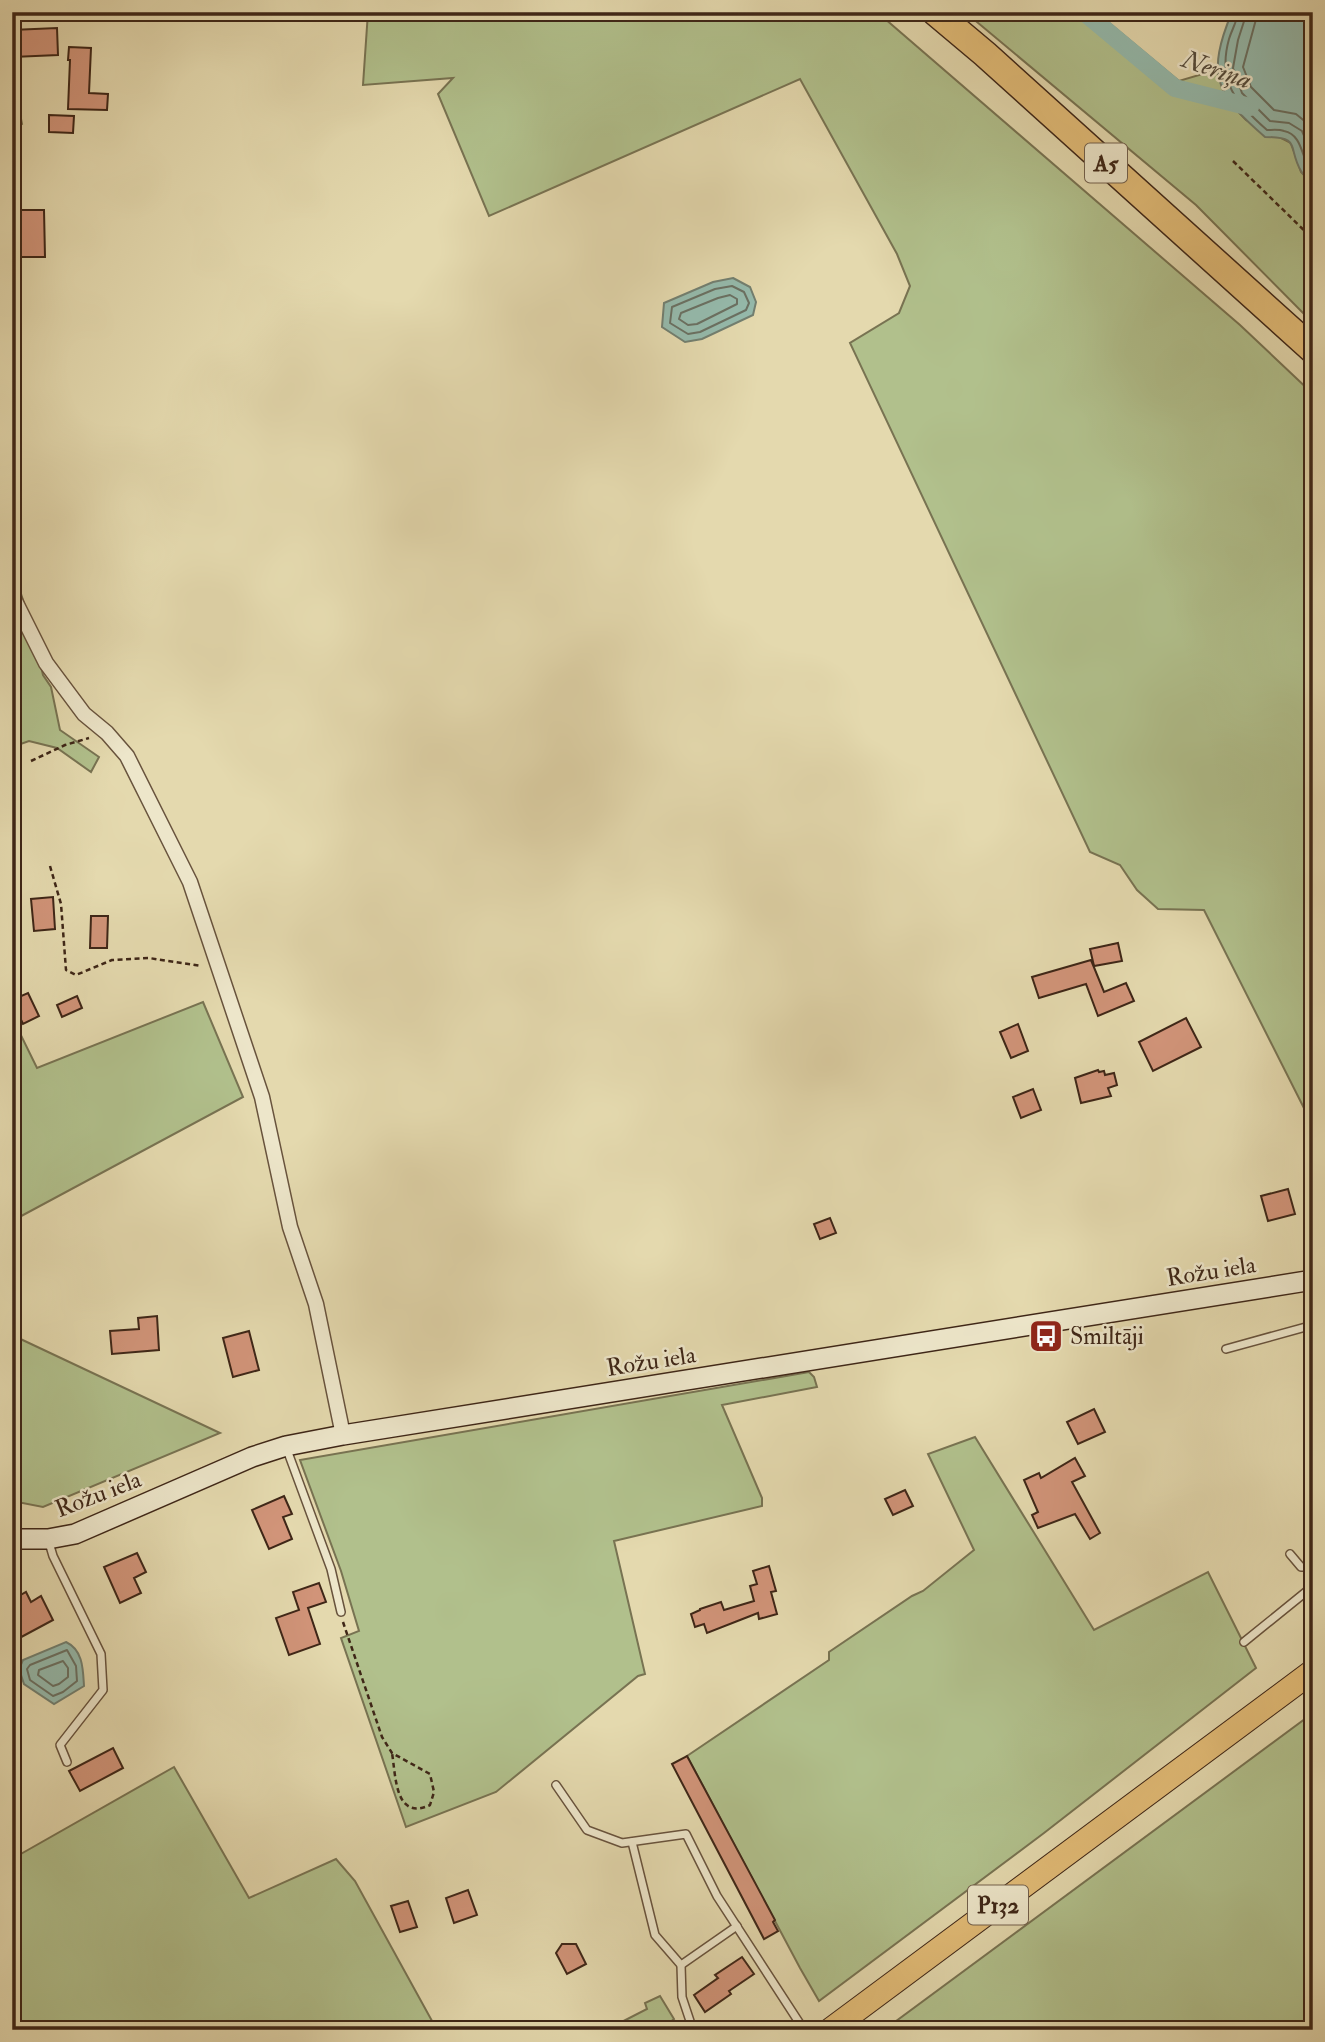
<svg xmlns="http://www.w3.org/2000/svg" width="1325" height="2042" font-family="'IM FELL Double Pica',serif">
<rect width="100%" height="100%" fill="#e4d9ae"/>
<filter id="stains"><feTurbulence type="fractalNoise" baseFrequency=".00286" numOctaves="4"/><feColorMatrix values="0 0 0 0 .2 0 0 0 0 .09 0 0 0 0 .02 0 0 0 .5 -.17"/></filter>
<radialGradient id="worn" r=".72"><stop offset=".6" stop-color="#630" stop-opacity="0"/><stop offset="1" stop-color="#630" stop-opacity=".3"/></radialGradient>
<g fill="#b1c08c" stroke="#787352" stroke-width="2">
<path d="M368 12H877L1240 325 1313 394V1126L1204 910 1158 909 1137 890 1120 865 1090 852 850 343 899 313 910 286 897 254 800 79 489 216 438 94 453 78 363 85Z"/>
<path d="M965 12H1096L1179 81 1216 70 1228 101 1246 120 1291 143 1301 172 1313 184V323L1196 205Z"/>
<path d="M12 73 22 124 12 130Z"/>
<path d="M12 566 33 631 43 675 51 687 60 730 99 757 91 772 57 748 29 741 12 747Z"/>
<path d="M203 1002 243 1097 12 1221V1017L37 1068Z"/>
<path d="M12 1335 220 1433 43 1507 12 1501Z"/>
<path d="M809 1372 814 1377 817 1387 722 1405 762 1498V1506L614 1541 645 1674 638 1676 496 1792 406 1827 341 1638 359 1631 341 1571 300 1460Z"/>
<path d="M975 1437 1094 1630 1208 1572 1256 1668 1044 1833 819 2001 800 1968 687 1756 829 1660V1652L912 1596 923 1591 974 1550 928 1454Z"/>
<path d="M1313 1713V2030H884Z"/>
<path d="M174 1767 249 1898 336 1859 355 1881 437 2030H12V1859Z"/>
<path d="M660 1996 674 2019 661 2030H606L647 2009 645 2003Z"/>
</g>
<g fill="#95baac" stroke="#727f70" stroke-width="2">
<path d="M1232 12H1313V184C1309 180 1304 176 1301 171 1287 147 1302 137 1265 137 1215 94 1206 75 1232 12Z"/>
<path d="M733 278 750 287 756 302 753 315 702 339 685 342 662 327 664 303 713 282Z"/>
<path d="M66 1642C83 1650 83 1669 84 1686L54 1704 24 1684 19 1669 23 1660Z"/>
</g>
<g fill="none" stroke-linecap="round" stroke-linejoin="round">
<g stroke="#6a7062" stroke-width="2">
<path d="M1238 12C1237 22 1232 29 1229 39 1217 82 1236 103 1267 130 1272 130 1279 129 1284 131 1304 135 1301 161 1313 174"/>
<path d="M1247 12 1238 40 1233 68 1242 93 1270 121 1289 123 1302 131 1313 156"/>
<path d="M1258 12 1243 67 1251 87 1274 110 1296 114 1313 128"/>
<path d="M732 286 744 292 749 303 746 310 700 332 688 334 670 323 672 307 715 289Z"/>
<path d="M730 295 737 299V304L697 324 688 325 679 319 681 313 718 298Z"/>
<path d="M67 1650 76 1666 77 1681 63 1692 53 1696 30 1680 27 1669 30 1665Z"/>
<path d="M63 1661 68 1668V1677L59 1684 53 1686 38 1675 39 1670Z"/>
</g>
<path stroke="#95baac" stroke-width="18" d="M1084 12 1175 88 1250 107"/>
</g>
<g fill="#d19479" stroke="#3e2617" stroke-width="2">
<path d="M57 28 58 55 13 57 12 30Z"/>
<path d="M69 47 91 48 89 93 108 94 107 110 68 109 70 60H68Z"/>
<path d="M49 115 74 116 73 133 49 132Z"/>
<path d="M19 210H44L45 257H20Z"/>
<path d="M53 897 55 929 34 931 31 899Z"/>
<path d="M91 916H108L107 948H90Z"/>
<path d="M1118 943 1122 961 1094 966 1090 949Z"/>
<path d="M1091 960 1104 992 1126 983 1134 1001 1098 1016 1086 984 1039 998 1032 977Z"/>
<path d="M28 993 39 1016 23 1024 12 1000Z"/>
<path d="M77 996 82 1008 62 1017 57 1005Z"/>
<path d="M1186 1018 1201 1047 1153 1071 1139 1042Z"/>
<path d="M1018 1024 1028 1051 1011 1058 1000 1032Z"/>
<path d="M1098 1070 1099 1072 1104 1071 1105 1075 1114 1073 1117 1085 1108 1088 1111 1096 1081 1103 1075 1078Z"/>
<path d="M1033 1089 1041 1110 1021 1118 1013 1097Z"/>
<path d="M1288 1189 1295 1214 1268 1221 1261 1196Z"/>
<path d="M830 1218 836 1233 820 1239 814 1224Z"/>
<path d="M157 1316 159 1350 112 1354 110 1331 139 1329 138 1318Z"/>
<path d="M249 1331 259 1370 233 1377 223 1338Z"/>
<path d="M1094 1409 1105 1432 1078 1444 1067 1422Z"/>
<path d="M1075 1458 1085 1476 1072 1482 1100 1533 1090 1539 1075 1514 1038 1528 1032 1515 1038 1512 1024 1480 1039 1473 1041 1478Z"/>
<path d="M905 1490 913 1506 893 1515 885 1499Z"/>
<path d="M284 1496 292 1514 283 1517 292 1539 269 1549 252 1510Z"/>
<path d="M137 1553 146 1572 134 1578 141 1593 120 1603 104 1567Z"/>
<path d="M769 1566 776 1591 771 1592 777 1614 759 1619 758 1613 707 1633 704 1624 695 1627 691 1614 700 1610V1609L721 1602 724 1610 754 1601 750 1586 757 1584 753 1571Z"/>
<path d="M319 1583 326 1602 308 1608 320 1644 289 1655 276 1618 299 1610 293 1592Z"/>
<path d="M26 1592 31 1602 41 1596 53 1620 12 1642V1600Z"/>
<path d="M113 1748 123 1768 80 1791 69 1771Z"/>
<path d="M687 1756 775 1920 773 1922 778 1931 764 1939 672 1764Z"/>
<path d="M468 1890 477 1915 454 1923 446 1898Z"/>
<path d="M408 1901 417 1927 400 1932 391 1906Z"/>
<path d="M562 1944H576L586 1964 567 1974 556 1953Z"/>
<path d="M742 1957 754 1974 729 1991 731 1994 705 2012 694 1995 718 1978 715 1975Z"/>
</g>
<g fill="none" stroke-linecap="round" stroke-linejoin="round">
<g stroke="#68533d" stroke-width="10">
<g id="lane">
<path d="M1226 1349 1313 1325"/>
<path d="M286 1447 331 1569 341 1612"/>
<path d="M48 1539 53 1556 101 1654 103 1690 60 1745 67 1762"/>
<path d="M1290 1554 1301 1567H1313"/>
<path d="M1244 1642 1307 1591 1313 1583"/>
<path d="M12 1723 15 1729 12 1740"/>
<path d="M556 1785 587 1830 622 1843 686 1834 717 1896 804 2030"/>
<path d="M632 1842 655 1935 681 1965 737 1926"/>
<path d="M681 1965 682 1997 690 2021"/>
</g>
</g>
<g stroke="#68533d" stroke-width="17">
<path id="street" d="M12 595 46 663 84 714 107 733 127 756 190 882 262 1097 290 1227 316 1304 343 1435"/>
</g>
<g stroke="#3e2617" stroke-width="22">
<path id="secondary" d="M12 1539H48L75 1534 252 1457 286 1446 343 1435 1313 1280"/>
</g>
<g stroke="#3e2617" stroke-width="25">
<path id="primary" d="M830 2030 1313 1671"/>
</g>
<g stroke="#3e2617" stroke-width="29">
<path id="highway" d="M935 12 985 54 1313 350"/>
</g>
<g stroke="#3e2617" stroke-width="2.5" stroke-dasharray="5 3.5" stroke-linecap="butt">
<path d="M1233 161 1313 239"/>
<path d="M31 761 65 745 89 738"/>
<path d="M50 866 61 904 66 970 76 975 112 960 149 958 201 966"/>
<path d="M343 1622 382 1737 392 1753 430 1774 434 1792 430 1805C395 1821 396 1777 392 1753"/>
</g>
<use href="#lane" stroke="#ede6ca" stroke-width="7"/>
<use href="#street" stroke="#ede6ca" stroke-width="14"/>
<use href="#secondary" stroke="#ede6ca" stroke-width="19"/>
<use href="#primary" stroke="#e2bc77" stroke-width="23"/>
<use href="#highway" stroke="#e2bc77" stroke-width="26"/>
</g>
<defs>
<g id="bus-square" transform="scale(1.75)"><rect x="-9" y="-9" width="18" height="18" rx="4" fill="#8f2418" stroke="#ede6ca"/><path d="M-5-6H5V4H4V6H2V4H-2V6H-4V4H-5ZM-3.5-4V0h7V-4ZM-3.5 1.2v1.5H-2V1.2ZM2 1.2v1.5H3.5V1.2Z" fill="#fff"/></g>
</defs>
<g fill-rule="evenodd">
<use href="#bus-square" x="1046" y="1336"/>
</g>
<g text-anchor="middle" stroke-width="5" stroke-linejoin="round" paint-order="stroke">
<g fill="#ede6ca" stroke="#72604d" stroke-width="2">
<rect x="1085" y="143.5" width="42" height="39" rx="5"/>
<rect x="968" y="1885.5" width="60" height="39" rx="5"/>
</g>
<g font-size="23" font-weight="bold" fill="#3e2617">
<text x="1106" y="171">A5</text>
<text x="998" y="1913">P132</text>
</g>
<g font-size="24" fill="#3e2617" stroke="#ede6ca">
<text transform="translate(1211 1271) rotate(-9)" y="8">Rožu iela</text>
<text transform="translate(651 1361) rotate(-9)" y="8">Rožu iela</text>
<text transform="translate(98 1494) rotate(-21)" y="8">Rožu iela</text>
</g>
<g font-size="24" fill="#3e2617" stroke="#ede6ca" text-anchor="start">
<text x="1070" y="1344">Smiltāji</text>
</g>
<g font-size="26" font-style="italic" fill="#544b3c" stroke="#ede6ca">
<text transform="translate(1217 69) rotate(19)" y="9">Neriņa</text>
</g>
</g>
<rect width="1325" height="2042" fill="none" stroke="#e4d9ae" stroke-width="42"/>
<rect x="14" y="14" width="1297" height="2014" fill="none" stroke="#3e2617" stroke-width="3.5"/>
<rect x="21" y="21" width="1283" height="2000" fill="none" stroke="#3e2617" stroke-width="2"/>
<rect width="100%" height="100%" filter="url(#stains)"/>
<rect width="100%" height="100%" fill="url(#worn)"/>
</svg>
